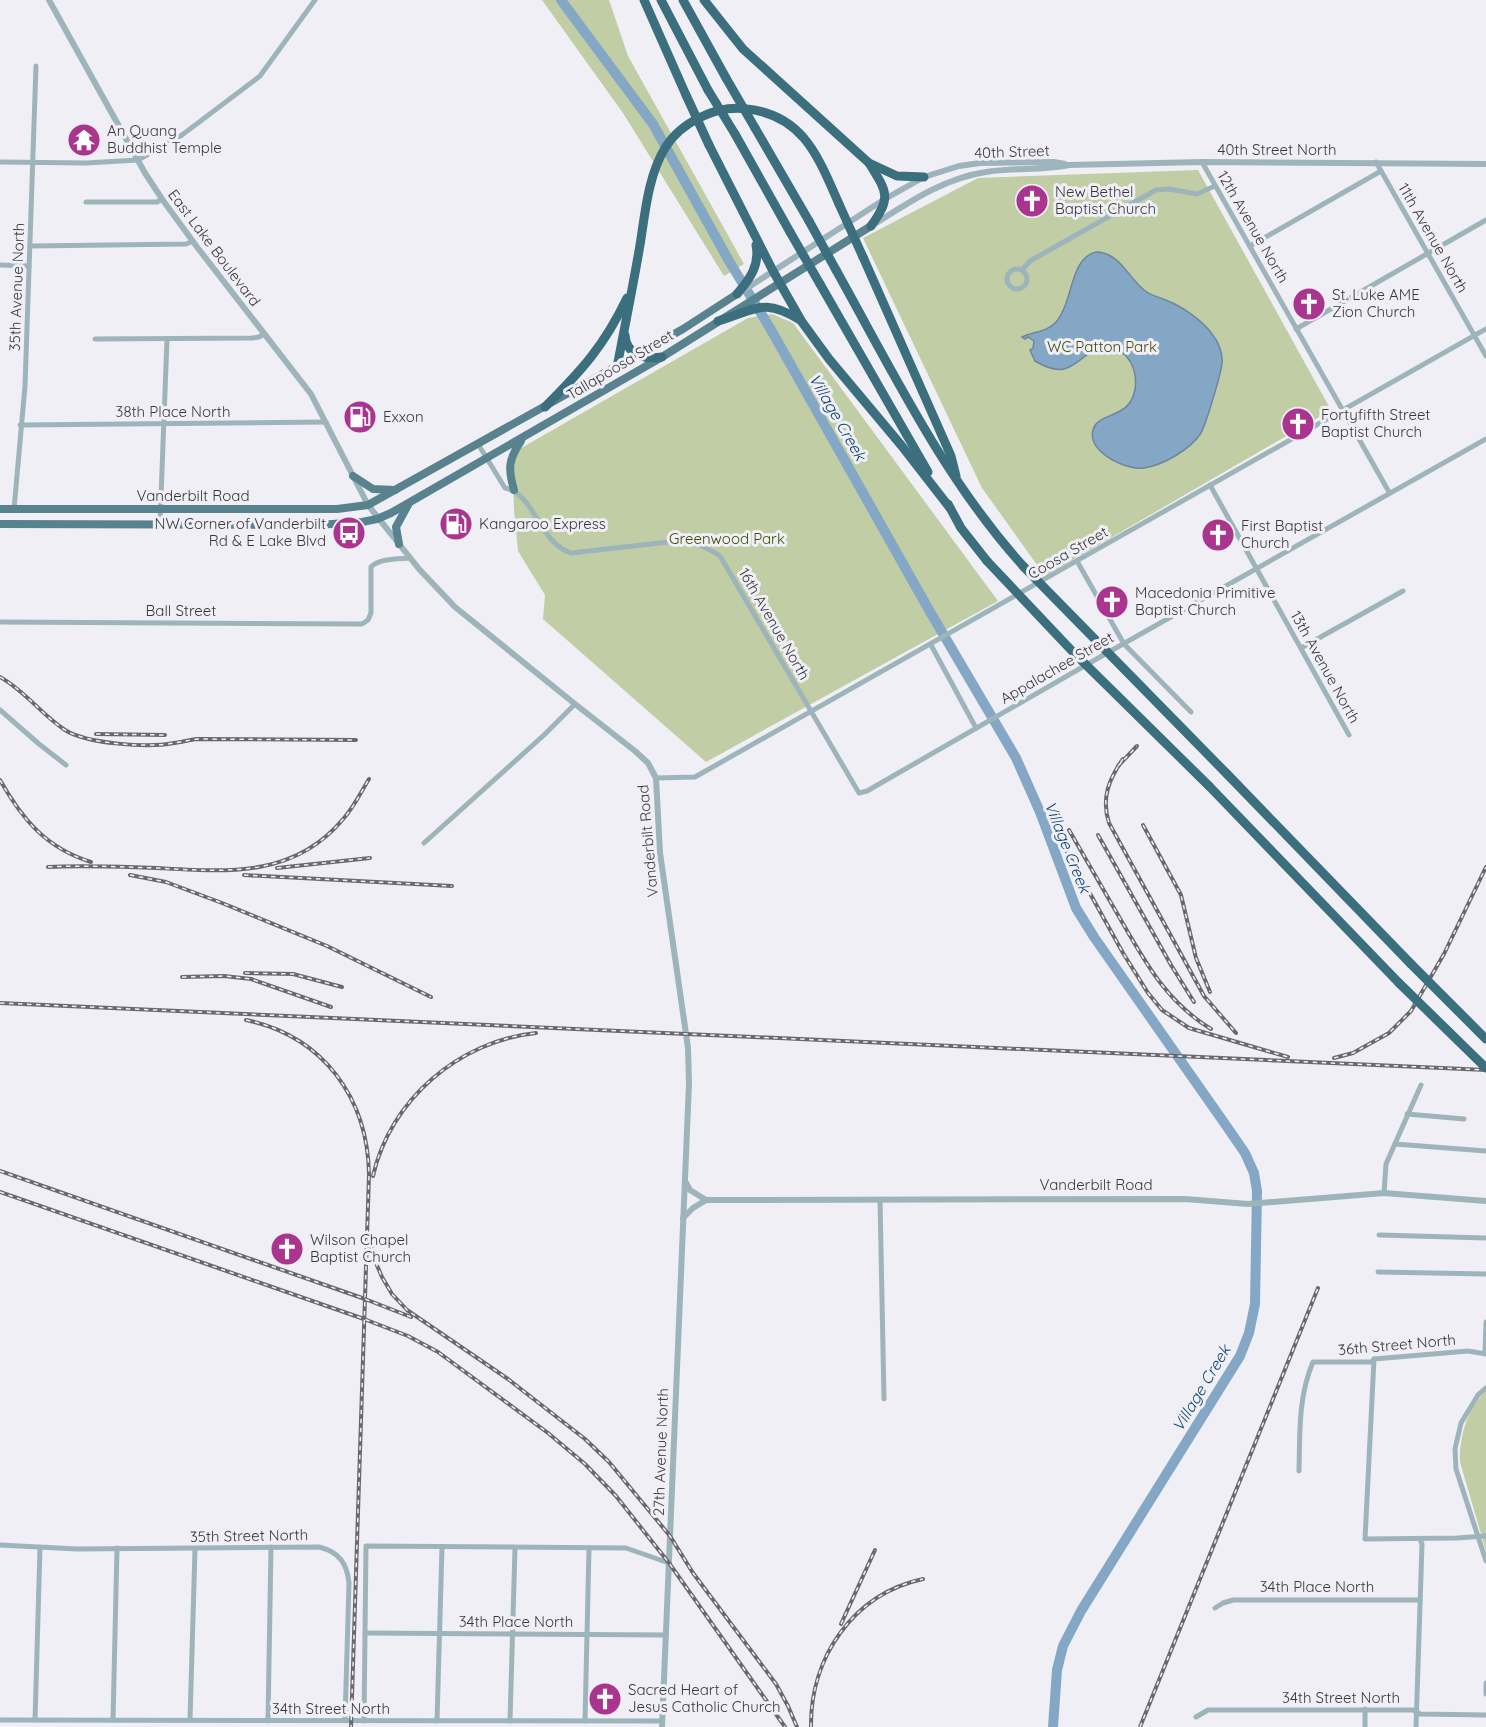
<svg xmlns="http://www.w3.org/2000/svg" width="1486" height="1727" font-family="Quicksand,sans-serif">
<rect width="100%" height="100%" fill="#f0eff6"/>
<g fill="#c1cda4">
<path d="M542 0H609L628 56 744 264 724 276 623 113Z"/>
<path d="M1198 170 1331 410 1045 576 982 488 863 238 978 178Z"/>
<path d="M772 314 793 323 998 601 706 762 543 619 545 595 518 551 514 509 513 476 516 451 748 318Z"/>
<path d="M1486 1391V1551L1460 1462C1459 1437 1467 1409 1486 1391Z"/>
</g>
<path fill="#84a7c6" stroke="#6d869c" stroke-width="1.5" d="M1096 252C1119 252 1128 277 1144 290 1151 296 1160 297 1168 301 1183 307 1203 321 1212 334 1218 341 1223 353 1222 363 1221 374 1206 424 1201 433 1190 450 1163 465 1144 468 1125 471 1079 448 1096 424 1102 417 1112 416 1120 411 1137 403 1139 379 1131 363 1125 352 1114 346 1101 346 1074 359 1070 382 1035 361L1030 350 1033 348 1034 341 1028 337 1025 339 1022 337C1033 331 1046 333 1056 322 1074 301 1069 259 1096 252Z"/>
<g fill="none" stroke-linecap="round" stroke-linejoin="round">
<path stroke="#84a7c6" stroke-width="10" d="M561 0 653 124 729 261 770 328 929 610 1016 758 1040 812 1076 908 1094 937 1225 1124 1245 1153 1254 1173 1257 1191 1255 1304 1249 1333 1240 1356 1081 1611 1063 1646 1057 1670 1053 1727"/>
<g stroke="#9eb4bb" stroke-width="5">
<path d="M0 162 86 163 138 160 182 135 260 76 315 0"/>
<path d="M1202 162 1389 492"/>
<path d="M1376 162 1486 356"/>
<path d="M86 202H157L162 199"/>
<path d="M30 246 186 244 193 241"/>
<path d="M1250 246 1381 171"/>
<path d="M0 265 29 266"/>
<circle cx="1017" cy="279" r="10"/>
<path d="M1022 270 1030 261 1156 190 1169 189 1197 194 1215 186"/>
<path d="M1296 329 1486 220"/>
<path d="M95 339 252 338 259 337 264 334"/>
<path d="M20 425 326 422"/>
<path d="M478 444 505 488C536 495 538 542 571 553L678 541C695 542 705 546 720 556L859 793 867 791 1100 657 1486 439"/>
<path d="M1210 485 1349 735"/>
<path d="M14 509 25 386 36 66"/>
<path d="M160 523 167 339"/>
<path d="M1077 561 1124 644 1191 712"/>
<path d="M0 622 362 624 368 620 371 613V567C379 558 399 559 410 558"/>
<path d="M931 645 976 728"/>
<path d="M1301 648 1403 591"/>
<path d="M0 710 39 744 66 765"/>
<path d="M656 778 695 777 1486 329"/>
<path d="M424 843 544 735 575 704"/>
<path d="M1407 1114 1464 1119"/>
<path d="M1395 1144 1486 1151"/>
<path d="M1384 1193 1386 1164 1421 1085"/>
<path d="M880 1199 884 1399"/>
<path d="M1379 1235 1486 1238"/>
<path d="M1378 1272 1486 1274"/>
<path d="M1485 1353 1486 1322"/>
<path d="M1374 1359 1365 1539 1457 1538 1486 1536"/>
<path d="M1486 1388 1478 1395 1461 1423 1455 1449 1456 1469 1486 1561"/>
<path d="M1299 1471C1300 1434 1298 1397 1313 1362H1372L1374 1359 1468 1351 1486 1354"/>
<path d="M0 1545 77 1549 319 1547C339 1552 347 1563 349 1583L345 1720"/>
<path d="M1215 1608 1223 1603 1233 1600H1420"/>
<path d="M365 1633 666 1635"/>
<path d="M1486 1683V1694"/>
<path d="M1196 1717 1208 1710H1413L1420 1714 1486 1715"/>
<path d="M0 1720 662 1721"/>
<path d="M35 1720 40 1548"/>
<path d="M113 1720 117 1548"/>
<path d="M190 1720 195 1549"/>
<path d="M268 1721 271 1547"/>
<path d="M364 1721 366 1546 626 1548 669 1563"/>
<path d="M437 1721 442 1547"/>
<path d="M510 1721 515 1548"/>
<path d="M585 1721 589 1548"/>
<path d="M1365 1727V1709"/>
<path d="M1416 1727 1422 1544 1420 1539"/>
</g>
<g stroke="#9eb4bb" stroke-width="6">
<path d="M49 0 145 173 162 199 197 247 311 394 368 505 419 569 455 607 575 704 635 751 648 763 656 778 660 853 688 1048 689 1083 662 1727"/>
<path d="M873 225C908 203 944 178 986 172 1013 167 1041 171 1069 165L1202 162 1486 164"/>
<path d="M744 290 885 199 924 177 959 166 980 163 1054 162 1065 164"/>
<path d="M685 1181 690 1190 706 1200"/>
<path d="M683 1218 693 1208 706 1200 1185 1199 1248 1204 1384 1193 1486 1201"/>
</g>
<g stroke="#57828e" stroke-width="8">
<path d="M353 476 373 489 395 490"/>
<path d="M514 490C508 469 508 460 521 441"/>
<path d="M0 509H337L368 505 683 329 737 294"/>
<path d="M0 524 317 525 362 522 377 519 391 513 662 357 871 226"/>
<path d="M399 544 396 527 408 505"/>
</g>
<g stroke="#3c6f7d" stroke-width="9">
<path d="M644 0 686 95"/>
<path d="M661 0 708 90"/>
<path d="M683 0 726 78"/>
<path d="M704 0 743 49 869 163 897 176 924 177"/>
<path d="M755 128 809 221"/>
<path d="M735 134 790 232"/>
<path d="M709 145 773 271 802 322 829 359 901 445 950 508"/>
<path d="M869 163C887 192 892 197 871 226"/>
<path d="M863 257 951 456 956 476"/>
<path d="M836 270C893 372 945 480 1024 567"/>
<path d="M820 284 928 472"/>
<path d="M737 294C750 279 760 265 756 245"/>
<path d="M718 321C756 310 763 297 800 320"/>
<path d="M625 335C626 355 645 360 662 357"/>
<path d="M617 367C625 326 633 286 640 245 645 214 648 176 665 148 681 122 716 105 747 109 804 115 819 159 839 204"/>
<path d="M545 407C582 370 604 346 627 298"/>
<path d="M948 504 961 528 987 561"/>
<path d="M1227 774 1411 964"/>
<path d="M1209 786 1399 983"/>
</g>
<g stroke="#69696d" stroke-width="4">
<g id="rail">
<path d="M0 677C25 691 41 714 65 730 87 744 148 748 174 743 182 742 189 740 197 739L356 740"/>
<path d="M96 734 165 735"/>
<path d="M1123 759C1109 779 1101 798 1109 823L1204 996 1236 1033"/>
<path d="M1118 766 1137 746"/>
<path d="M0 780C22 819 46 848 91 862"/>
<path d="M1143 825 1181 895 1196 958 1210 992"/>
<path d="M1069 830C1086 859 1102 887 1118 915 1144 960 1165 1001 1211 1029"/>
<path d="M1098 835 1171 965 1194 1002"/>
<path d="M1067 852 1123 953 1148 993 1162 1010 1189 1028 1288 1057"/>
<path d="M48 867C85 865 121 867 158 868 227 872 295 878 344 818 354 807 361 792 369 779"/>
<path d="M277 868 370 858"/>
<path d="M130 875 166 882 222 903 327 946 431 997"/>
<path d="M244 875 452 886"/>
<path d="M245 973 293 974 342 987"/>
<path d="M182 977 224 976 251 979 331 1007"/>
<path d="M0 1003 1486 1070"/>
<path d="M246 1020C323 1036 368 1098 369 1175L351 1727"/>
<path d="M1334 1058 1353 1053 1389 1033 1411 1011 1444 954 1486 867"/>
<path d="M0 1171 365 1299 411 1317"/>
<path d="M373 1176C390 1100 459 1041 536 1033"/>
<path d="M0 1192 364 1319 408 1336 438 1352 548 1433 585 1464 616 1496 669 1563 785 1727"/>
<path d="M371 1245 373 1256 382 1277 392 1294 407 1310 508 1379 585 1439 609 1462 670 1536 693 1573 776 1684 788 1706 797 1727"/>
<path d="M841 1624 875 1550"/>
<path d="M811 1727C810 1658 853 1594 923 1579"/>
<path d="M1140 1727 1318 1288"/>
</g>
</g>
<use href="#rail" stroke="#f0eff6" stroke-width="1.5" stroke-dasharray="4.5" stroke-linecap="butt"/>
<g stroke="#3c6f7d" stroke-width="9">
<path d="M726 78 755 128"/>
<path d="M708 90 735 134"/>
<path d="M686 95 709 145"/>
<path d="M839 204 863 257"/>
<path d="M809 221 836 270"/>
<path d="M790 232 820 284"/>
<path d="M987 561 1073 652 1209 786"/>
<path d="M1024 567 1227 774"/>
<path d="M1411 964 1486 1039"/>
<path d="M1399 983 1486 1068"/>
</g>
</g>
<defs>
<g id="temple-disc" transform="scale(1.725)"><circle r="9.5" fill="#aa358e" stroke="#f0eff6"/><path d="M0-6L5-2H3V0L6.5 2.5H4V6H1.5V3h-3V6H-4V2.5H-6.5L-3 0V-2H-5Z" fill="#fff"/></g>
<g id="church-disc" transform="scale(1.725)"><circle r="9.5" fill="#aa358e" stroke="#f0eff6"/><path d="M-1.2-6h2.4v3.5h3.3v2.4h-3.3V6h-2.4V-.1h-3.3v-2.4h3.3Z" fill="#fff"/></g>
<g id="fuel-disc" transform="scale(1.725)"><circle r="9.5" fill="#aa358e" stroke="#f0eff6"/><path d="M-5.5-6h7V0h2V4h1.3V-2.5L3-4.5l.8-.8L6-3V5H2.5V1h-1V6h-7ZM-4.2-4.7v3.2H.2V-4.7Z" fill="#fff"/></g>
<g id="bus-disc" transform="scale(1.725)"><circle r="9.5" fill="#aa358e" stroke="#f0eff6"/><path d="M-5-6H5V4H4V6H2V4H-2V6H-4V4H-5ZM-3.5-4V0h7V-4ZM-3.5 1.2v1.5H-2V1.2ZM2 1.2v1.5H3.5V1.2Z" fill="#fff"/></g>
</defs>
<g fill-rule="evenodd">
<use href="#temple-disc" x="84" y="140"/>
<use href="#church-disc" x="1032" y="201"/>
<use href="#church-disc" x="1309" y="304"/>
<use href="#fuel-disc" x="360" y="417"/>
<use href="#church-disc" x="1298" y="424"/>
<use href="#fuel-disc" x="456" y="524"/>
<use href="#bus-disc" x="349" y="533"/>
<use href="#church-disc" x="1218" y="535"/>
<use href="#church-disc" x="1112" y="602"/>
<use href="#church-disc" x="287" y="1249"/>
<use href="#church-disc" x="605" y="1699"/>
</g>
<g text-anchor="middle" stroke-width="6" stroke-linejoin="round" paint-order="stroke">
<g font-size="15" fill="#38383b" stroke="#f0eff6" text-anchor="start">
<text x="107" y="136">An Quang<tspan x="107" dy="17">Buddhist Temple</tspan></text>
<text x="1055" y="197">New Bethel<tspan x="1055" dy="17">Baptist Church</tspan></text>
<text x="1332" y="300">St. Luke AME<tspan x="1332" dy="17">Zion Church</tspan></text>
<text x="1321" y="420">Fortyfifth Street<tspan x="1321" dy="17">Baptist Church</tspan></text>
<text x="383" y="422">Exxon</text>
<text x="326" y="529" text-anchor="end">NW Corner of Vanderbilt<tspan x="326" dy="17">Rd &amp; E Lake Blvd</tspan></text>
<text x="479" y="529">Kangaroo Express</text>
<text x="1241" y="531">First Baptist<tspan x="1241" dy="17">Church</tspan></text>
<text x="1135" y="598">Macedonia Primitive<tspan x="1135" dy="17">Baptist Church</tspan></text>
<text x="310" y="1245">Wilson Chapel<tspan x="310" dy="17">Baptist Church</tspan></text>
<text x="628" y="1695">Sacred Heart of<tspan x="628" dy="17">Jesus Catholic Church</tspan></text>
</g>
<g font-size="15" fill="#38383b" stroke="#f0eff6">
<text x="1277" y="155">40th Street North</text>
<text transform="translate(1012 152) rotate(-2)" y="5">40th Street</text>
<text transform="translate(1253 227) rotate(60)" y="5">12th Avenue North</text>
<text transform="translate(1433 238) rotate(60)" y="5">11th Avenue North</text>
<text transform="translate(214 248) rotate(53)" y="5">East Lake Boulevard</text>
<text transform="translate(17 287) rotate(-88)" y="5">35th Avenue North</text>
<text transform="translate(620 365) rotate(-31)" y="5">Tallapoosa Street</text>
<text x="173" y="417">38th Place North</text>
<text x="193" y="501">Vanderbilt Road</text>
<text transform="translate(1068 553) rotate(-30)" y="5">Coosa Street</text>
<text x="181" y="616">Ball Street</text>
<text transform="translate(774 624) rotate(60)" y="5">16th Avenue North</text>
<text transform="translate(1325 667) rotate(61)" y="5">13th Avenue North</text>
<text transform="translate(1057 668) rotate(-30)" y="5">Appalachee Street</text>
<text transform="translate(648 841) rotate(-95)" y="5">Vanderbilt Road</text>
<text x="1096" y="1190">Vanderbilt Road</text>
<text transform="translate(1397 1345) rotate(-5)" y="5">36th Street North</text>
<text transform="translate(661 1452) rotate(-88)" y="5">27th Avenue North</text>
<text transform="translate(249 1536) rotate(-1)" y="5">35th Street North</text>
<text x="1317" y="1592">34th Place North</text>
<text x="516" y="1627">34th Place North</text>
<text x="1341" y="1703">34th Street North</text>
<text x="331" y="1714">34th Street North</text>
</g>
<g font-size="15" fill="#404d09" stroke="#f0eff6">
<text x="1102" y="352">WC Patton Park</text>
<text x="727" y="544">Greenwood Park</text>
</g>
<g font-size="16" font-style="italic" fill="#09436c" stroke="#f0eff6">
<text transform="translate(838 417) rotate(60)" y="6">Village Creek</text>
<text transform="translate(1068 847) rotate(68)" y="6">Village Creek</text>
<text transform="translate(1201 1388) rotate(-59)" y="6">Village Creek</text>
</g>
</g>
</svg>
